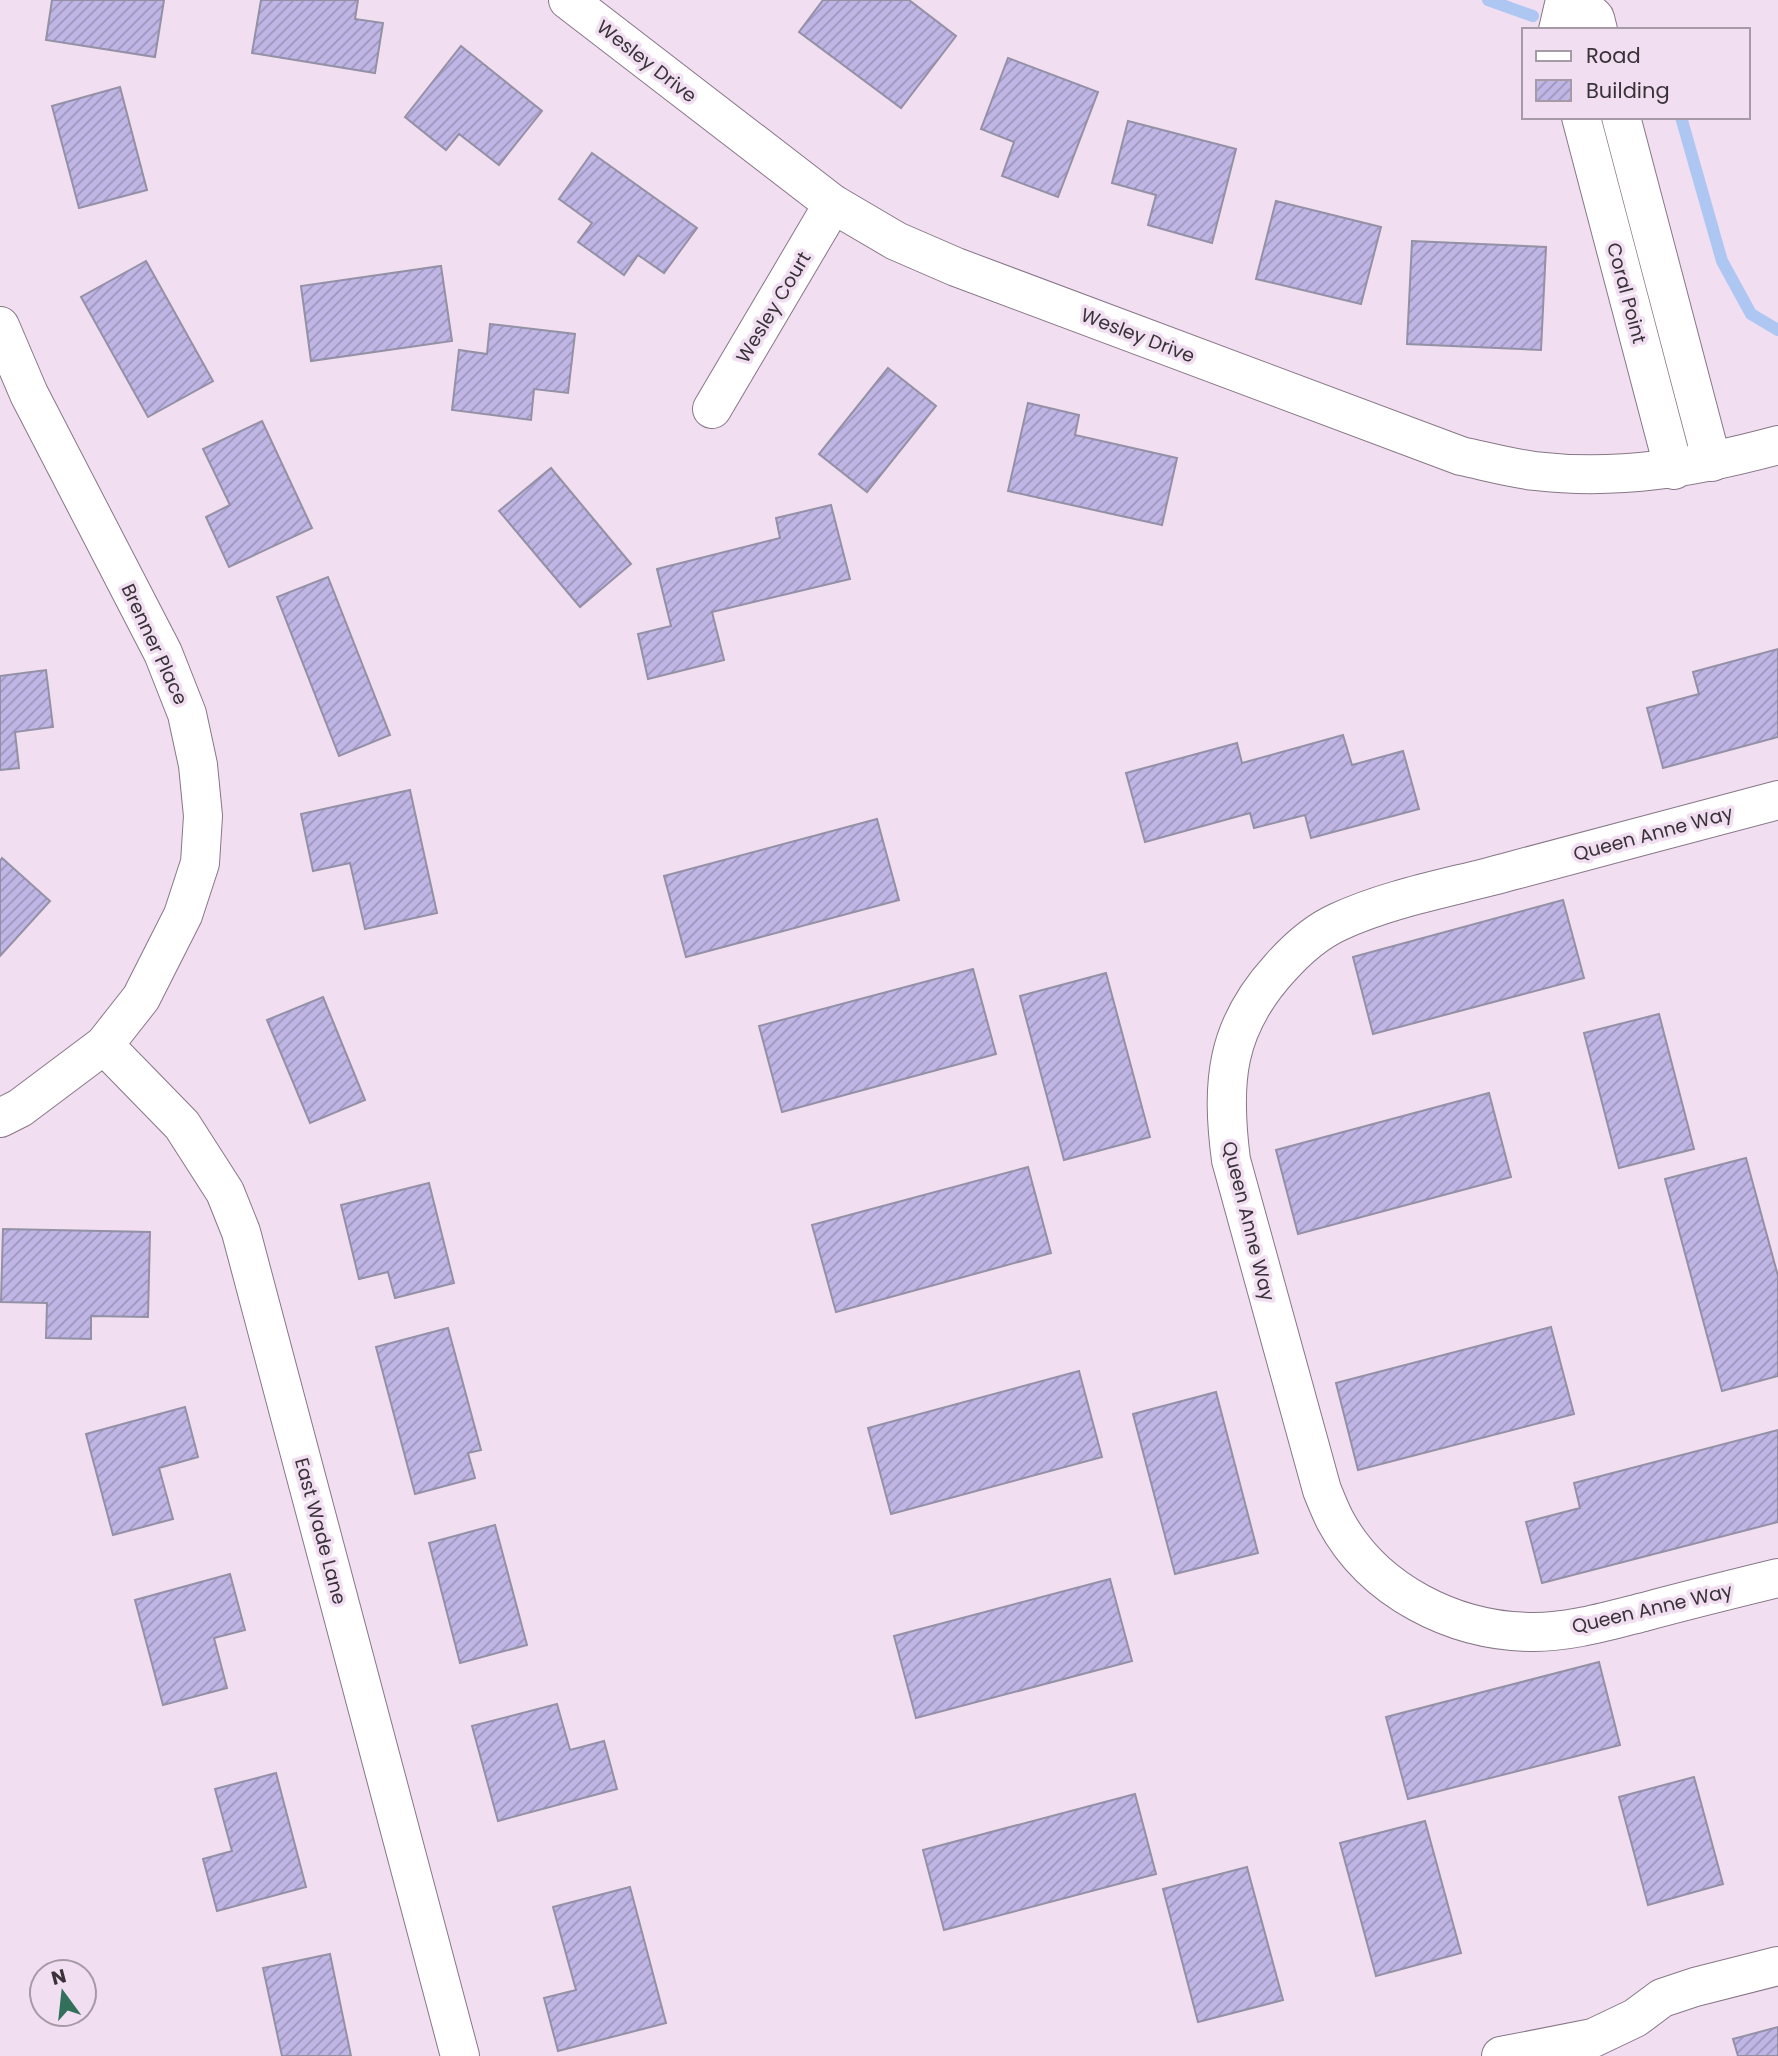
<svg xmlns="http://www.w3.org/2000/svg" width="1778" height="2056" font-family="Poppins,sans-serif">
<defs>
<pattern id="building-hatch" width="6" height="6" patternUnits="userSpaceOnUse" patternTransform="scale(1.75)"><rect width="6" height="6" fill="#c0b6e6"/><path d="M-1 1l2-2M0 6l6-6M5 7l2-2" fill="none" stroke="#9d95bb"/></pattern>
</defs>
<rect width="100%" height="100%" fill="#f1dff1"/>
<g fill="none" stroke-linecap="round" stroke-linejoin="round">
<g stroke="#aec6f2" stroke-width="12">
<path d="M1488 0 1533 16"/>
<path d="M1681 117 1722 261 1751 314 1778 330"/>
</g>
</g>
<g fill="url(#building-hatch)" stroke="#9490a5" stroke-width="2">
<path d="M52 0H164L155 57 46 40Z"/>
<path d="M261 0H358L355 19 383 23 375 73 252 53Z"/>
<path d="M823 0H909L956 36 901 108 799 32Z"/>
<path d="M461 46 542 111 499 165 459 134 446 150 405 117Z"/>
<path d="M1008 58 1098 92 1058 197 1002 176 1014 142 981 129Z"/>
<path d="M120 87 147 190 79 208 52 106Z"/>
<path d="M1128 121 1236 149 1212 243 1148 225 1156 195 1112 183Z"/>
<path d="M592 153 697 228 664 273 638 255 624 275 578 242 592 223 559 199Z"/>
<path d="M1276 201 1381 227 1361 304 1256 279Z"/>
<path d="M1412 241 1546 247 1541 350 1407 344Z"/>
<path d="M146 261 213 381 148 417 81 297Z"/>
<path d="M441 266 452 341 311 361 301 286Z"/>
<path d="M490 324 575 334 568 393 534 389 531 420 452 410 459 350 487 354Z"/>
<path d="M888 368 936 406 867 492 819 454Z"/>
<path d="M1028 403 1079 415 1075 435 1177 458 1162 525 1008 491Z"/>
<path d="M262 421 312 528 229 567 206 517 230 505 203 449Z"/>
<path d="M551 468 631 564 580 607 499 511Z"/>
<path d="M831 505 850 579 712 612 724 660 648 679 638 634 671 626 657 569 780 538 776 518Z"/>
<path d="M328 577 390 735 339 756 277 597Z"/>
<path d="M1778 649V737L1663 768 1647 708 1699 694 1693 672Z"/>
<path d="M46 670 53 727 15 732 19 768 0 770V676Z"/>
<path d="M1343 735 1352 765 1403 751 1419 809 1311 838 1305 815 1254 828 1250 813 1145 842 1126 773 1237 743 1242 763Z"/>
<path d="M410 790 437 913 365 929 350 863 313 871 301 814Z"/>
<path d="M877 819 899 900 686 957 664 876Z"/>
<path d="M2 858 50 901 0 956V861Z"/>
<path d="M1563 900 1584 978 1373 1034 1353 957Z"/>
<path d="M973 969 996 1054 782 1112 759 1026Z"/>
<path d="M1106 973 1150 1137 1064 1160 1020 996Z"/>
<path d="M323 997 365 1100 310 1123 267 1020Z"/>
<path d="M1659 1014 1694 1149 1619 1168 1584 1033Z"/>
<path d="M1489 1093 1511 1177 1298 1234 1276 1150Z"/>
<path d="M1746 1158 1778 1276V1376L1722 1391 1665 1179Z"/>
<path d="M1028 1167 1051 1253 836 1312 812 1225Z"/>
<path d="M429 1183 454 1283 395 1298 388 1272 359 1279 341 1205Z"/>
<path d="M3 1229 150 1232 148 1317 91 1316V1339L46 1338 47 1303 1 1302Z"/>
<path d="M1551 1327 1574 1414 1358 1470 1336 1383Z"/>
<path d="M448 1328 481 1450 468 1453 475 1478 415 1494 376 1347Z"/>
<path d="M1079 1371 1102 1457 891 1514 868 1428Z"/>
<path d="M1216 1392 1258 1553 1175 1574 1133 1414Z"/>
<path d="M185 1407 198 1457 159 1468 173 1519 113 1535 86 1434Z"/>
<path d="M1778 1430V1522L1542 1583 1526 1522 1580 1508 1574 1483Z"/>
<path d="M495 1525 527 1645 460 1663 429 1543Z"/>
<path d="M230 1574 245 1630 214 1638 227 1688 163 1705 135 1600Z"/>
<path d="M1110 1579 1132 1661 916 1718 894 1636Z"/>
<path d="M1599 1662 1620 1745 1408 1799 1386 1717Z"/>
<path d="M557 1704 570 1750 604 1741 617 1789 498 1821 472 1726Z"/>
<path d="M276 1773 306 1887 217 1911 203 1859 232 1851 215 1789Z"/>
<path d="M1694 1777 1723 1884 1648 1905 1619 1797Z"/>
<path d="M1135 1794 1156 1874 944 1930 923 1850Z"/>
<path d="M1425 1821 1461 1953 1376 1976 1340 1843Z"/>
<path d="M1247 1867 1283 2000 1198 2022 1163 1889Z"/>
<path d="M630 1887 666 2023 558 2051 544 1998 576 1990 553 1907Z"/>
<path d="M330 1954 351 2056H282L263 1968Z"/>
<path d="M1778 2027V2056H1738L1733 2039Z"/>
</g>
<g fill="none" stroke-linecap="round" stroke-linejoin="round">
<g stroke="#877787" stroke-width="40">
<g id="minor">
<path d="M568 0 833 204 896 241 956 267 1461 456C1485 461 1510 468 1535 471 1620 481 1696 467 1778 445"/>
<path d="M1576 0 1595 18 1598 30"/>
<path d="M1558 30 1565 0"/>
<path d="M1581 117 1674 470"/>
<path d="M1621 117 1712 462"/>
<path d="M0 326 29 394 163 653 187 714 198 765 203 816 200 863 183 915 141 998 104 1045 20 1108 0 1118"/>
<path d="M712 409 833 204"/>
<path d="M1778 800C1689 824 1600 847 1511 871 1454 887 1392 897 1338 922 1316 932 1296 950 1280 968 1225 1028 1221 1083 1231 1160L1322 1490C1326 1500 1330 1510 1335 1520 1373 1591 1454 1632 1534 1632 1571 1632 1607 1621 1644 1612 1688 1600 1733 1589 1778 1578"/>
<path d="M104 1045 182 1125 225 1192 241 1232 460 2056"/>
<path d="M1501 2056 1593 2038 1635 2018 1662 1998 1695 1987 1778 1966"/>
</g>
</g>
<use href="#minor" stroke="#fff" stroke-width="38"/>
</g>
<g text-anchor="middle" stroke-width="7" stroke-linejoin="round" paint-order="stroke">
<g font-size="19" fill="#393239" stroke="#f1dff1">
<text transform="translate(647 61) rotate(38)" y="7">Wesley Drive</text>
<text transform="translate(1627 293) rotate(75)" y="7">Coral Point</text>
<text transform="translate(773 307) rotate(-59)" y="7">Wesley Court</text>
<text transform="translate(1138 335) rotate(21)" y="7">Wesley Drive</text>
<text transform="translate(155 644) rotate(65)" y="7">Brenner Place</text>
<text transform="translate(1653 833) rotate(-15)" y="7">Queen Anne Way</text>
<text transform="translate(1249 1221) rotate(76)" y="7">Queen Anne Way</text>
<text transform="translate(321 1531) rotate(75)" y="7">East Wade Lane</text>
<text transform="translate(1652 1608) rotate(-13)" y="7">Queen Anne Way</text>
</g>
</g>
<rect x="1522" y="28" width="228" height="91" fill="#f1dff1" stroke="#a79aa7" stroke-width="2"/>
<rect x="1536" y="51" width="35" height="10" fill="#ffffff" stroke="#a79aa7" stroke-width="2"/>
<text x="1586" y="63" font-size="21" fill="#393239">Road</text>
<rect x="1536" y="80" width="35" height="21" fill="url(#building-hatch)" stroke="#a79aa7" stroke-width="2"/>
<text x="1586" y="98" font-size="21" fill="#393239">Building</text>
<g transform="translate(63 1993) rotate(345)"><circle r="33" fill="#f1dff1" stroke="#a79aa7" stroke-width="2"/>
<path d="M0-5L12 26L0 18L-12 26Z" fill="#33705c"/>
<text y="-10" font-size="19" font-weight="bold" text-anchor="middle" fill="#393239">N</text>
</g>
</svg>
